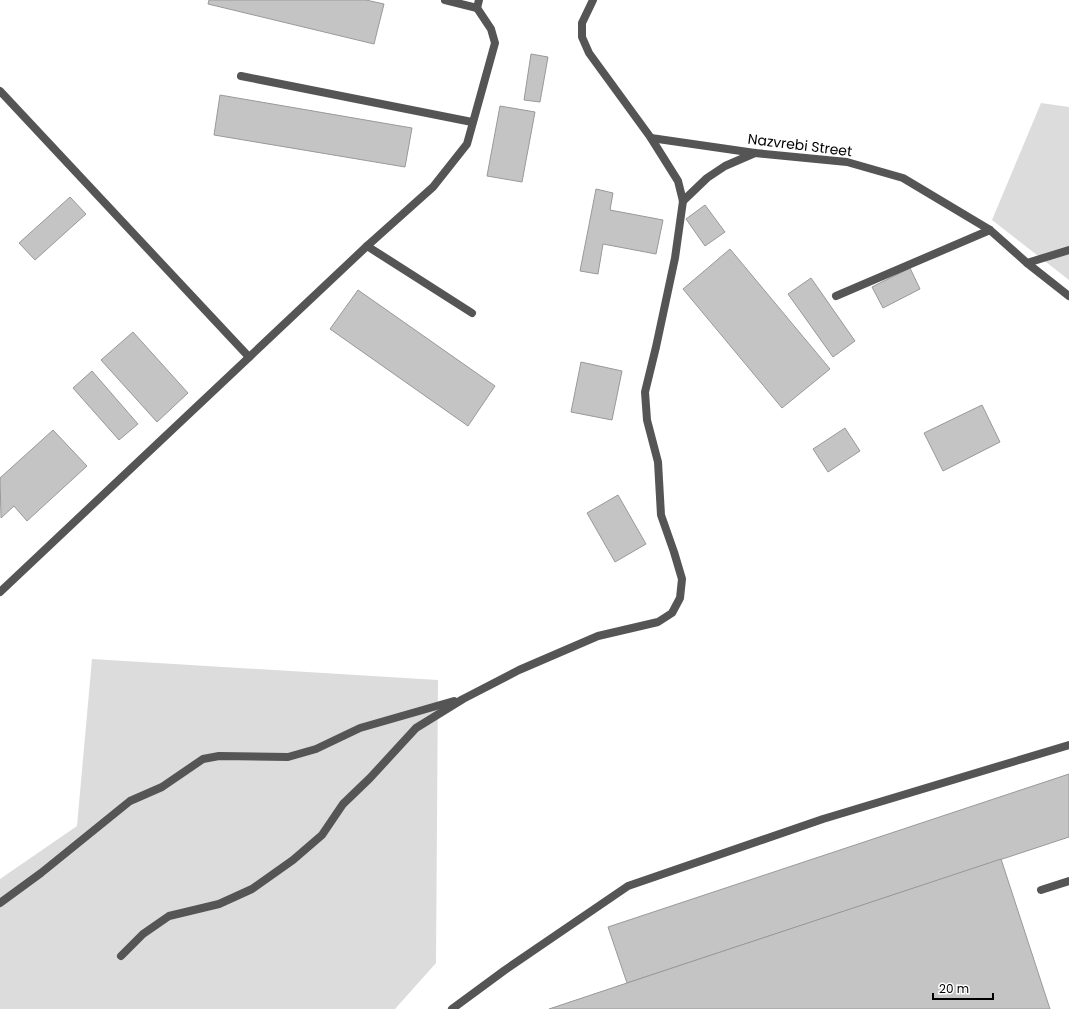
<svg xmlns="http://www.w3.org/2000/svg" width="1069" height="1009" font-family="Poppins,sans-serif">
<rect width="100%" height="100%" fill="#fff"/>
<g fill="#dcdcdc">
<path d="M1041 103 1069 107V280L992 220Z"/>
<path d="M92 659 438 680 436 963 395 1009H0V879L77 826Z"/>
</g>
<g fill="#c4c4c4" stroke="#999">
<path d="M209 0H366L384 4 374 44 208 4Z"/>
<path d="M531 54 548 57 540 102 524 100Z"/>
<path d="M220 95 412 128 405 167 214 135Z"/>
<path d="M500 106 535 112 522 182 487 176Z"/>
<path d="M596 189 613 193 610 210 663 220 656 254 603 244 598 274 580 271Z"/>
<path d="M70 197 86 214 35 260 19 243Z"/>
<path d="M705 205 725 232 705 246 686 219Z"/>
<path d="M730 249 830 369 782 408 683 289Z"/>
<path d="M910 268 920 289 883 308 872 287Z"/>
<path d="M811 278 855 341 833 357 788 294Z"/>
<path d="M358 290 495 386 468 426 330 329Z"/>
<path d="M133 332 188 393 157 422 101 360Z"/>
<path d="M581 362 622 371 612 420 571 412Z"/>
<path d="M92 371 138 424 119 440 73 388Z"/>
<path d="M982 405 1000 442 943 471 924 433Z"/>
<path d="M845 428 860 451 828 472 813 449Z"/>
<path d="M53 430 87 466 27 521 14 506 1 518 0 478Z"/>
<path d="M618 495 646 544 615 562 587 513Z"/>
<path d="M1069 774V837L627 983 608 927Z"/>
<path d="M1001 859 1050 1009H549L627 983Z"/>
</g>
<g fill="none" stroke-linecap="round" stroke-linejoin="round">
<g stroke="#555" stroke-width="8">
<path d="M477 8 479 0"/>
<path d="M241 76 472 122"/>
<path d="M0 91 249 357"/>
<path d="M683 201 707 178 725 166 755 153"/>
<path d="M367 246 472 313"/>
<path d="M1027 263 1069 250"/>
<path d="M836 296 990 230"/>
<path d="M0 592 367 246 433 187 467 144 495 43 491 29 477 8 445 0"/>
<path d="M1041 890 1069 881"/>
<path d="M0 903 41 873 130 801 162 787 203 759 219 756 288 757 316 749 360 728 454 701"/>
<path d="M121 956 143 934 169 916 219 904 252 889 293 860 322 835 343 804 370 778 416 728 463 699 519 670 598 636 658 622 672 613 680 598 682 579 674 552 661 515 658 462 647 420 645 392 656 347 675 258 683 201 678 181 651 138"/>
<path d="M452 1009 505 970 628 886 823 819 1069 745"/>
</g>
<path stroke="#555" stroke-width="8" d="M593 0 582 23V37L589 53 651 138 755 153 847 162 903 178 990 230 1027 263 1069 296"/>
</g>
<g text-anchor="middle" stroke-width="3" stroke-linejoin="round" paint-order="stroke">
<g font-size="14" fill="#000" stroke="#fff">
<text transform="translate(800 145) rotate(7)" y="5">Nazvrebi Street</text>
</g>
</g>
<path d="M933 993v6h60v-6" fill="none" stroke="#000000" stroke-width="2"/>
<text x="939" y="993" font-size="12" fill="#000000" stroke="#ffffff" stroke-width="3" paint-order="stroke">20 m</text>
</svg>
